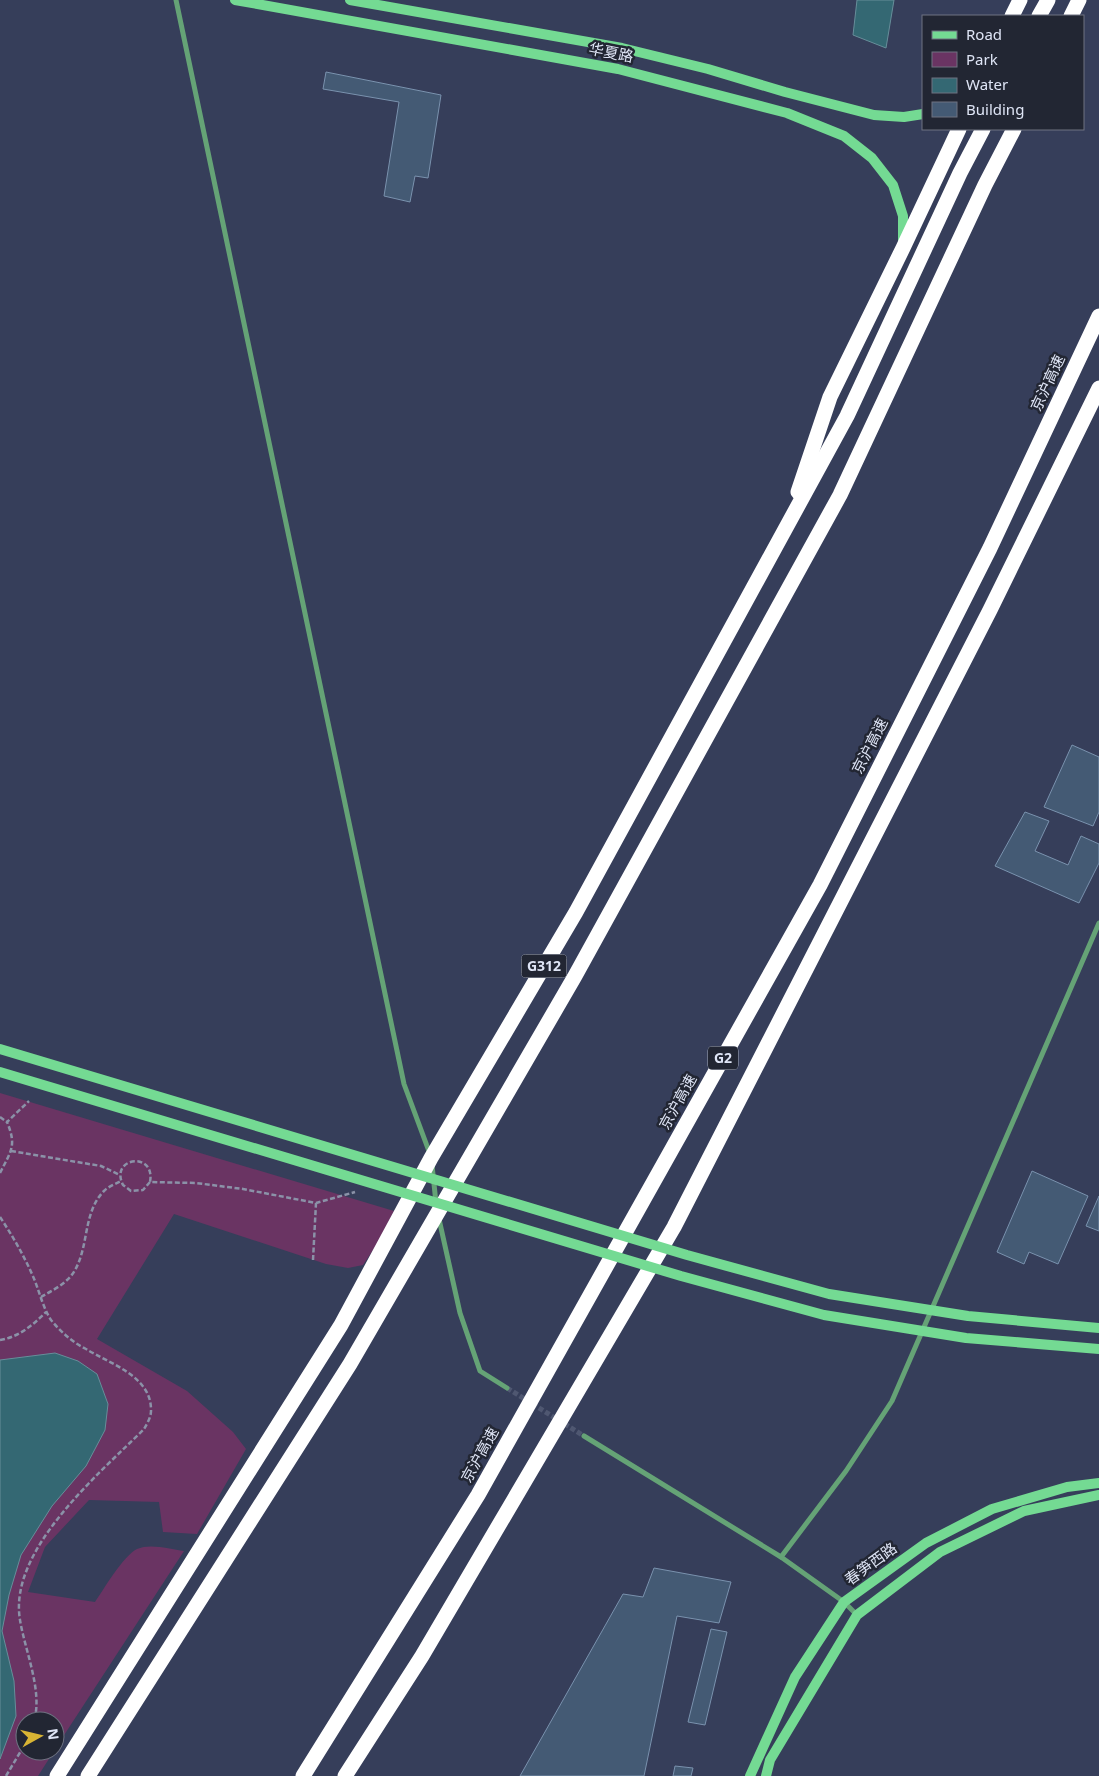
<svg xmlns="http://www.w3.org/2000/svg" width="1099" height="1776" font-family="'Noto Sans','Noto Sans SC',sans-serif">
<rect width="100%" height="100%" fill="#363e5a"/>
<path fill="#6a3463" d="M0 1093 394 1211 377 1244 363 1265 348 1268 326 1264 174 1214 97 1339 187 1391 233 1432 246 1449 197 1534 163 1532 159 1502 89 1500 45 1547 28 1592 95 1602C104 1589 123 1556 137 1549 150 1543 170 1549 184 1551L55 1749V1721H25V1751H54L38 1776H0Z"/>
<g fill="#346873" stroke="#678e9a">
<path d="M857 0H894L886 48 853 35Z"/>
<path d="M55 1353 78 1361 97 1374 108 1404 105 1430 86 1466 52 1506 21 1555 9 1595 2 1631 14 1681 16 1716 0 1759V1360Z"/>
</g>
<g fill="#445a74" stroke="#7a92ae">
<path d="M326 72 441 95 428 178 415 176 410 202 384 196 399 102 323 89Z"/>
<path d="M1072 745 1099 757V812L1093 826 1044 807Z"/>
<path d="M1025 812 1049 821 1035 851 1068 865 1081 836 1099 844V863L1079 903 995 866Z"/>
<path d="M1032 1171 1088 1196 1058 1264 1029 1252 1024 1264 997 1252Z"/>
<path d="M1099 1196V1231L1086 1226Z"/>
<path d="M654 1568 731 1582 719 1623 677 1616 644 1776H520L623 1594 643 1597Z"/>
<path d="M711 1629 727 1632 705 1725 688 1722Z"/>
<path d="M675 1766 693 1768 691 1776H673Z"/>
</g>
<g fill="none" stroke-linecap="round" stroke-linejoin="round">
<path stroke="#4f5771" stroke-width="5" stroke-dasharray="5 2.5" stroke-linecap="butt" d="M507 1388 584 1436"/>
<g stroke="#8b92a8" stroke-width="2.5" stroke-dasharray="5 2.5" stroke-linecap="butt">
<path d="M0 1117 7 1122"/>
<path d="M11 1151 101 1166 120 1175"/>
<path d="M0 1173C11 1151 17 1146 7 1122L29 1101"/>
<path d="M150 1182 143 1190 131 1191 123 1185C109 1157 156 1151 150 1182L196 1183 243 1189 316 1203 355 1192"/>
<path d="M0 1217C12 1235 23 1254 32 1274 39 1289 42 1306 51 1320 61 1332 72 1342 86 1349 110 1364 152 1376 151 1411 151 1417 147 1424 144 1429 99 1474 8 1550 20 1620 25 1651 43 1691 34 1721"/>
<path d="M313 1260 316 1203"/>
<path d="M41 1297C53 1290 68 1283 75 1270 89 1246 83 1212 104 1191 108 1187 115 1184 121 1181"/>
<path d="M0 1340C19 1337 33 1325 46 1312"/>
<path d="M6 1776 25 1744"/>
</g>
<g stroke="#65a376" stroke-width="5">
<path d="M176 0 404 1084 430 1154"/>
<path d="M432 1165 436 1203"/>
<path d="M439 1219 460 1313 480 1371 507 1388"/>
<path d="M584 1436 781 1557 844 1602 857 1615"/>
<path d="M781 1557 846 1471 892 1401 1099 923"/>
</g>
<g stroke="#74da93" stroke-width="10">
<path d="M235 0 618 69 787 113 844 136 872 158 893 185 903 216V242"/>
<path d="M350 0 622 48 708 69 785 92 874 115 904 117 923 114"/>
<path d="M750 1776 795 1677 844 1602 926 1543 992 1509 1067 1487 1099 1483"/>
<path d="M766 1776 770 1760 857 1615 940 1552 1024 1511 1099 1495"/>
</g>
<g stroke="#fff" stroke-width="15">
<path d="M1012 16 1020 0"/>
<path d="M1039 16 1048 0"/>
<path d="M1071 16 1079 0"/>
<path d="M798 492 830 397 903 248 959 129"/>
<path d="M57 1776 341 1325 431 1158 576 912 847 416 960 173 983 129"/>
<path d="M88 1776 350 1364 575 976 840 495 985 185 1014 129"/>
<path d="M303 1776 478 1495 820 885 990 548 1099 316"/>
<path d="M345 1776 422 1656 674 1227 990 610 1099 388"/>
</g>
<g stroke="#74da93" stroke-width="10">
<path d="M0 1049 687 1255 829 1294 968 1316 1099 1328"/>
<path d="M0 1072 681 1276 824 1315 966 1338 1099 1349"/>
</g>
</g>
<g text-anchor="middle" stroke-width="5" stroke-linejoin="round" paint-order="stroke">
<g fill="#222633" stroke="#a6acbc" stroke-width="1">
<rect x="521.5" y="954.5" width="45" height="23" rx="4"/>
<rect x="708" y="1046.5" width="30" height="23" rx="4"/>
</g>
<g font-size="14" font-weight="bold" fill="#dfe5f6">
<text x="544" y="971">G312</text>
<text x="723" y="1063">G2</text>
</g>
<g font-size="15" fill="#dfe5f6" stroke="#222633">
<text transform="translate(611 53) rotate(11)" y="5">华夏路</text>
<text transform="translate(1048 383) rotate(-65)" y="5">京沪高速</text>
<text transform="translate(870 746) rotate(-63)" y="5">京沪高速</text>
<text transform="translate(678 1102) rotate(-61)" y="5">京沪高速</text>
<text transform="translate(480 1455) rotate(-61)" y="5">京沪高速</text>
<text transform="translate(871 1564) rotate(-36)" y="5">春笋西路</text>
</g>
</g>
<rect x="922" y="15" width="162" height="115" fill="#222633" stroke="#6e7281"/>
<rect x="932" y="31" width="25" height="8" fill="#74da93" stroke="#6e7281"/>
<text x="966" y="40" font-size="15" fill="#dfe5f6">Road</text>
<rect x="932" y="52" width="25" height="15" fill="#6a3463" stroke="#6e7281"/>
<text x="966" y="65" font-size="15" fill="#dfe5f6">Park</text>
<rect x="932" y="78" width="25" height="15" fill="#346873" stroke="#6e7281"/>
<text x="966" y="90" font-size="15" fill="#dfe5f6">Water</text>
<rect x="932" y="102" width="25" height="15" fill="#445a74" stroke="#6e7281"/>
<text x="966" y="115" font-size="15" fill="#dfe5f6">Building</text>
<g transform="translate(40 1736) rotate(82)"><circle r="24" fill="#222633" stroke="#6e7281"/>
<path d="M0-4L9 19L0 12L-9 19Z" fill="#d8b434"/>
<text y="-8" font-size="14" font-weight="bold" text-anchor="middle" fill="#dfe5f6">N</text>
</g>
</svg>
